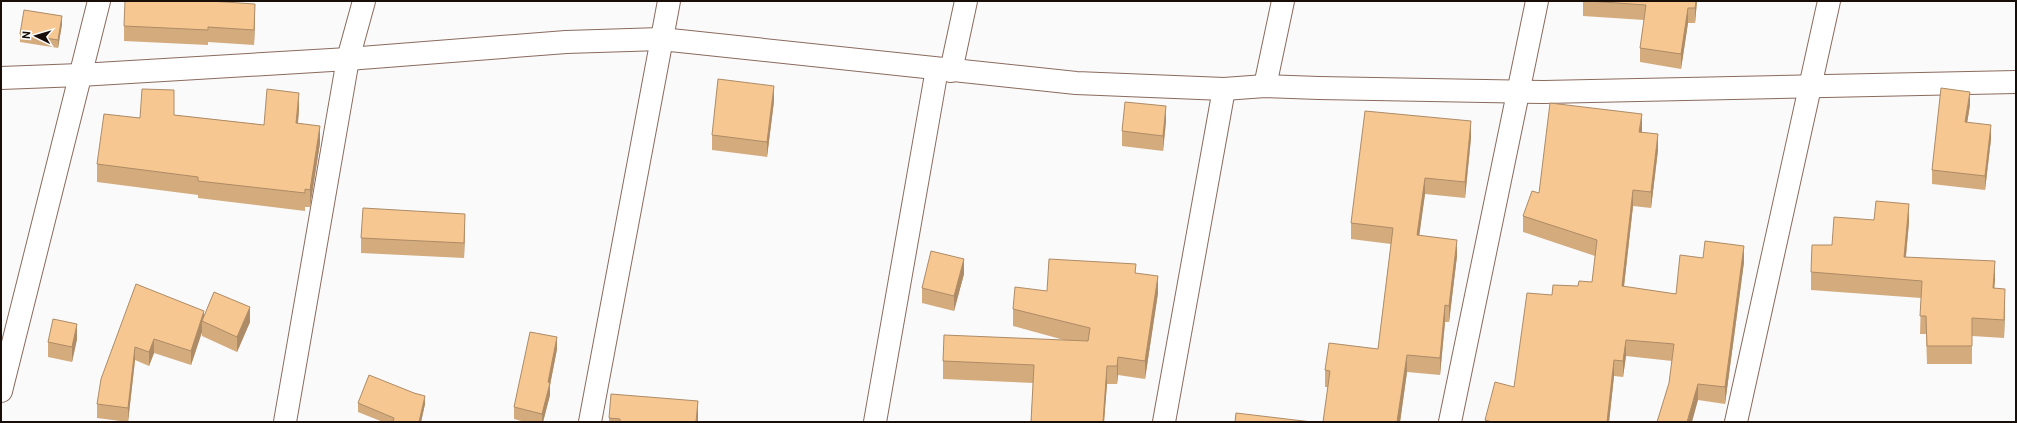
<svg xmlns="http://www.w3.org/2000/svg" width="2017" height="423" font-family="Roboto,sans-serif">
<rect width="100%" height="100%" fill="#fafafa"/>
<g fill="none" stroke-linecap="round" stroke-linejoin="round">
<g stroke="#8a6a5d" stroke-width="24">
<g id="minor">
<path d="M951 71 966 1"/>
<path d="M1 78 80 75 348 59 566 42 661 39 1076 83 1224 89 1265 86 1319 88 1544 92 2016 82"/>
<path d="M1265 86 1283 1"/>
<path d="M1 391 99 1"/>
<path d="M285 422 348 59 364 1"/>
<path d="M590 422 669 1"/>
<path d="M875 422 937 69"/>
<path d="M1164 422 1224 89"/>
<path d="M1450 422 1537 1"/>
<path d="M1736 422 1829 1"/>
</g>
</g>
<use href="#minor" stroke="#fff" stroke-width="22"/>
</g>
<g fill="#d4ab7d">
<path d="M1583 1H1697L1695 23H1688L1681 69 1640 62V48L1644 20 1583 16Z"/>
<path d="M255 19 254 45 208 42V45L124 41V26Z"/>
<path d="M62 24 58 48 20 42V34Z"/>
<path d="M774 101 767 157 712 150V135Z"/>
<path d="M1970 105 1967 123 1991 139 1985 190 1932 184V170Z"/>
<path d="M299 110 298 123 320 143 310 207H305V211L198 198V195L97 182V164L140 118 174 115 264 125Z"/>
<path d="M1166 121 1163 151 1122 146V131Z"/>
<path d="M1642 131V132L1658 150 1651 208 1633 206 1624 287 1676 294 1703 258 1744 262 1725 404 1698 400 1669 383 1672 361 1626 356 1623 377 1614 376 1609 422H1485V420L1514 387 1552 295 1592 282 1595 256 1523 232V216Z"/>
<path d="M1471 138 1465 198 1425 194 1419 235 1457 256 1449 322H1445L1440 375 1407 372 1400 422H1323L1328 387H1325V370L1378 349 1391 244 1351 239V223Z"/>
<path d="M1874 220 1909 222 1906 257 1995 279 1994 288 2005 307 2004 338 1972 336V364H1927L1926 334H1920L1921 298 1811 290V272L1832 245Z"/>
<path d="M465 229 464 258 361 253V238Z"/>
<path d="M1136 273 1158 293 1145 379 1118 375 1117 384H1107L1104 422H1031L1033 383 943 379V361L1064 340 1013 326V309L1047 291Z"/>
<path d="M964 274 954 311 922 303V288Z"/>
<path d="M136 284 204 315 250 322 237 352 202 336V332L191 365 154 353 149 366 135 360 128 422 97 418V404Z"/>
<path d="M77 339 72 362 48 357V342Z"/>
<path d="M557 349 550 385V395L543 422H525L514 419V407Z"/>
<path d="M414 393 425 404 421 422H383L358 412V403Z"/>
<path d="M698 401V422H609V418Z"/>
</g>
<g fill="#ad8b66">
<path d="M1696 1H1697L1695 23V8Z"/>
<path d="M255 4V19L254 45V30Z"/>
<path d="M1688 8V23L1681 69V54Z"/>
<path d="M62 16V24L58 48V40Z"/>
<path d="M774 86V101L767 157V142Z"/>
<path d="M1970 92V105L1965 136V122Z"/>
<path d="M299 93V110L296 141V123Z"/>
<path d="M1166 106V121L1163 151V136Z"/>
<path d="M1642 114V131L1639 148V132Z"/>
<path d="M1471 121V138L1465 198V182Z"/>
<path d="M1991 125V139L1985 190V176Z"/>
<path d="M320 126V143L310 207V190Z"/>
<path d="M1658 134V150L1651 208V192Z"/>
<path d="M1425 178V194L1417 252V235Z"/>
<path d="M1633 190V206L1622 303V286Z"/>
<path d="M1909 204V222L1904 275V257Z"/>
<path d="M465 214V229L464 258V243Z"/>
<path d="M1457 240V256L1449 322V306Z"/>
<path d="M1744 246V262L1725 404V387Z"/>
<path d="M964 259V274L954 311V296Z"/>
<path d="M1995 261V279L1993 306V288Z"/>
<path d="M1158 276V293L1145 379V361Z"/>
<path d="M2005 289V307L2004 338V320Z"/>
<path d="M1445 305V322L1440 375V358Z"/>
<path d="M250 307V322L237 352V337Z"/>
<path d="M204 311V322L202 321V332L191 365V351Z"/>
<path d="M77 324V339L72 362V347Z"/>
<path d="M557 337V349L550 385V395L543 422H542V414Z"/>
<path d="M154 339V353L149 366V352Z"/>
<path d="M1626 340V356L1623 377V361Z"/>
<path d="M135 347V360L128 422V408Z"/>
<path d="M1407 355V372L1400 422H1397Z"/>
<path d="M1118 357V375L1117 384V366Z"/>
<path d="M1614 360V376L1609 422H1607Z"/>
<path d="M1107 366V384L1104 422H1103Z"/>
<path d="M1698 384V400L1692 422H1687Z"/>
<path d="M425 396V404L421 422H419Z"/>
<path d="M698 401V422H696Z"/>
</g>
<g fill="#f7c791" stroke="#ad8b66">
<path d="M125 1H210L255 4 254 30 208 27V30L124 26Z"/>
<path d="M1588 1H1696L1695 8H1688L1681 54 1640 48 1646 5Z"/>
<path d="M24 10 62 16 58 40 20 34Z"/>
<path d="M718 79 774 86 767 142 712 135Z"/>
<path d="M1941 88 1970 92 1965 122 1991 125 1985 176 1932 170Z"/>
<path d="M142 89 174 90V115L264 125 267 89 299 93 296 123 320 126 310 190 305 189V193L198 181V177L97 164 104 114 140 118Z"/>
<path d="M1125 102 1166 106 1163 136 1122 131Z"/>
<path d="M1550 103 1642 114 1639 132 1658 134 1651 192 1633 190 1622 286 1676 294 1680 255 1703 258 1705 241 1744 246 1725 387 1698 384 1687 422H1657L1669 383 1674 344 1626 340 1623 361 1614 360 1607 422H1492L1485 420 1495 382 1514 387 1527 293 1552 295 1553 285 1578 286 1579 281 1592 282 1597 240 1523 216 1532 191 1539 193Z"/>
<path d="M1365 111 1471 121 1465 182 1425 178 1417 235 1457 240 1449 306 1445 305 1440 358 1407 355 1397 422H1323L1330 371 1325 370 1329 343 1378 349 1393 228 1351 223Z"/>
<path d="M1876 201 1909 204 1904 257 1995 261 1993 288 2005 289 2004 320 1972 318V346H1927L1926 316H1920L1922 281 1811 272 1812 245H1832L1834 217 1874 220Z"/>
<path d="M363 208 465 214 464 243 361 238Z"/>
<path d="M931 251 964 259 954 296 922 288Z"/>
<path d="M1049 259 1136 264 1135 273 1158 276 1145 361 1118 357 1117 366H1107L1103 422H1031L1034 365 943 361 944 335 1088 341 1090 328 1013 309 1015 287 1047 291Z"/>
<path d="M136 284 204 311 191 351 154 339 149 352 135 347 128 408 97 404 101 379Z"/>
<path d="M214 292 250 307 237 337 202 321Z"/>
<path d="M53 319 77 324 72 347 48 342Z"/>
<path d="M530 332 557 337 548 382 550 383 542 414 514 407Z"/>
<path d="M369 375 414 393 425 396 419 422H393L394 418 358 403Z"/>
<path d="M611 394 698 401 696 422H620V419L609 418Z"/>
<path d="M1236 413 1312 422H1235Z"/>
</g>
<rect width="2017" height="423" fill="none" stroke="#190d08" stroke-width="4"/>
<g transform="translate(36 36) rotate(275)" stroke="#ffffff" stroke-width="3" paint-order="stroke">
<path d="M0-3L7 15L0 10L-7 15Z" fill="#190d08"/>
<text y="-6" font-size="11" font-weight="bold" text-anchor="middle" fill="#190d08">N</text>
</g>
</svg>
